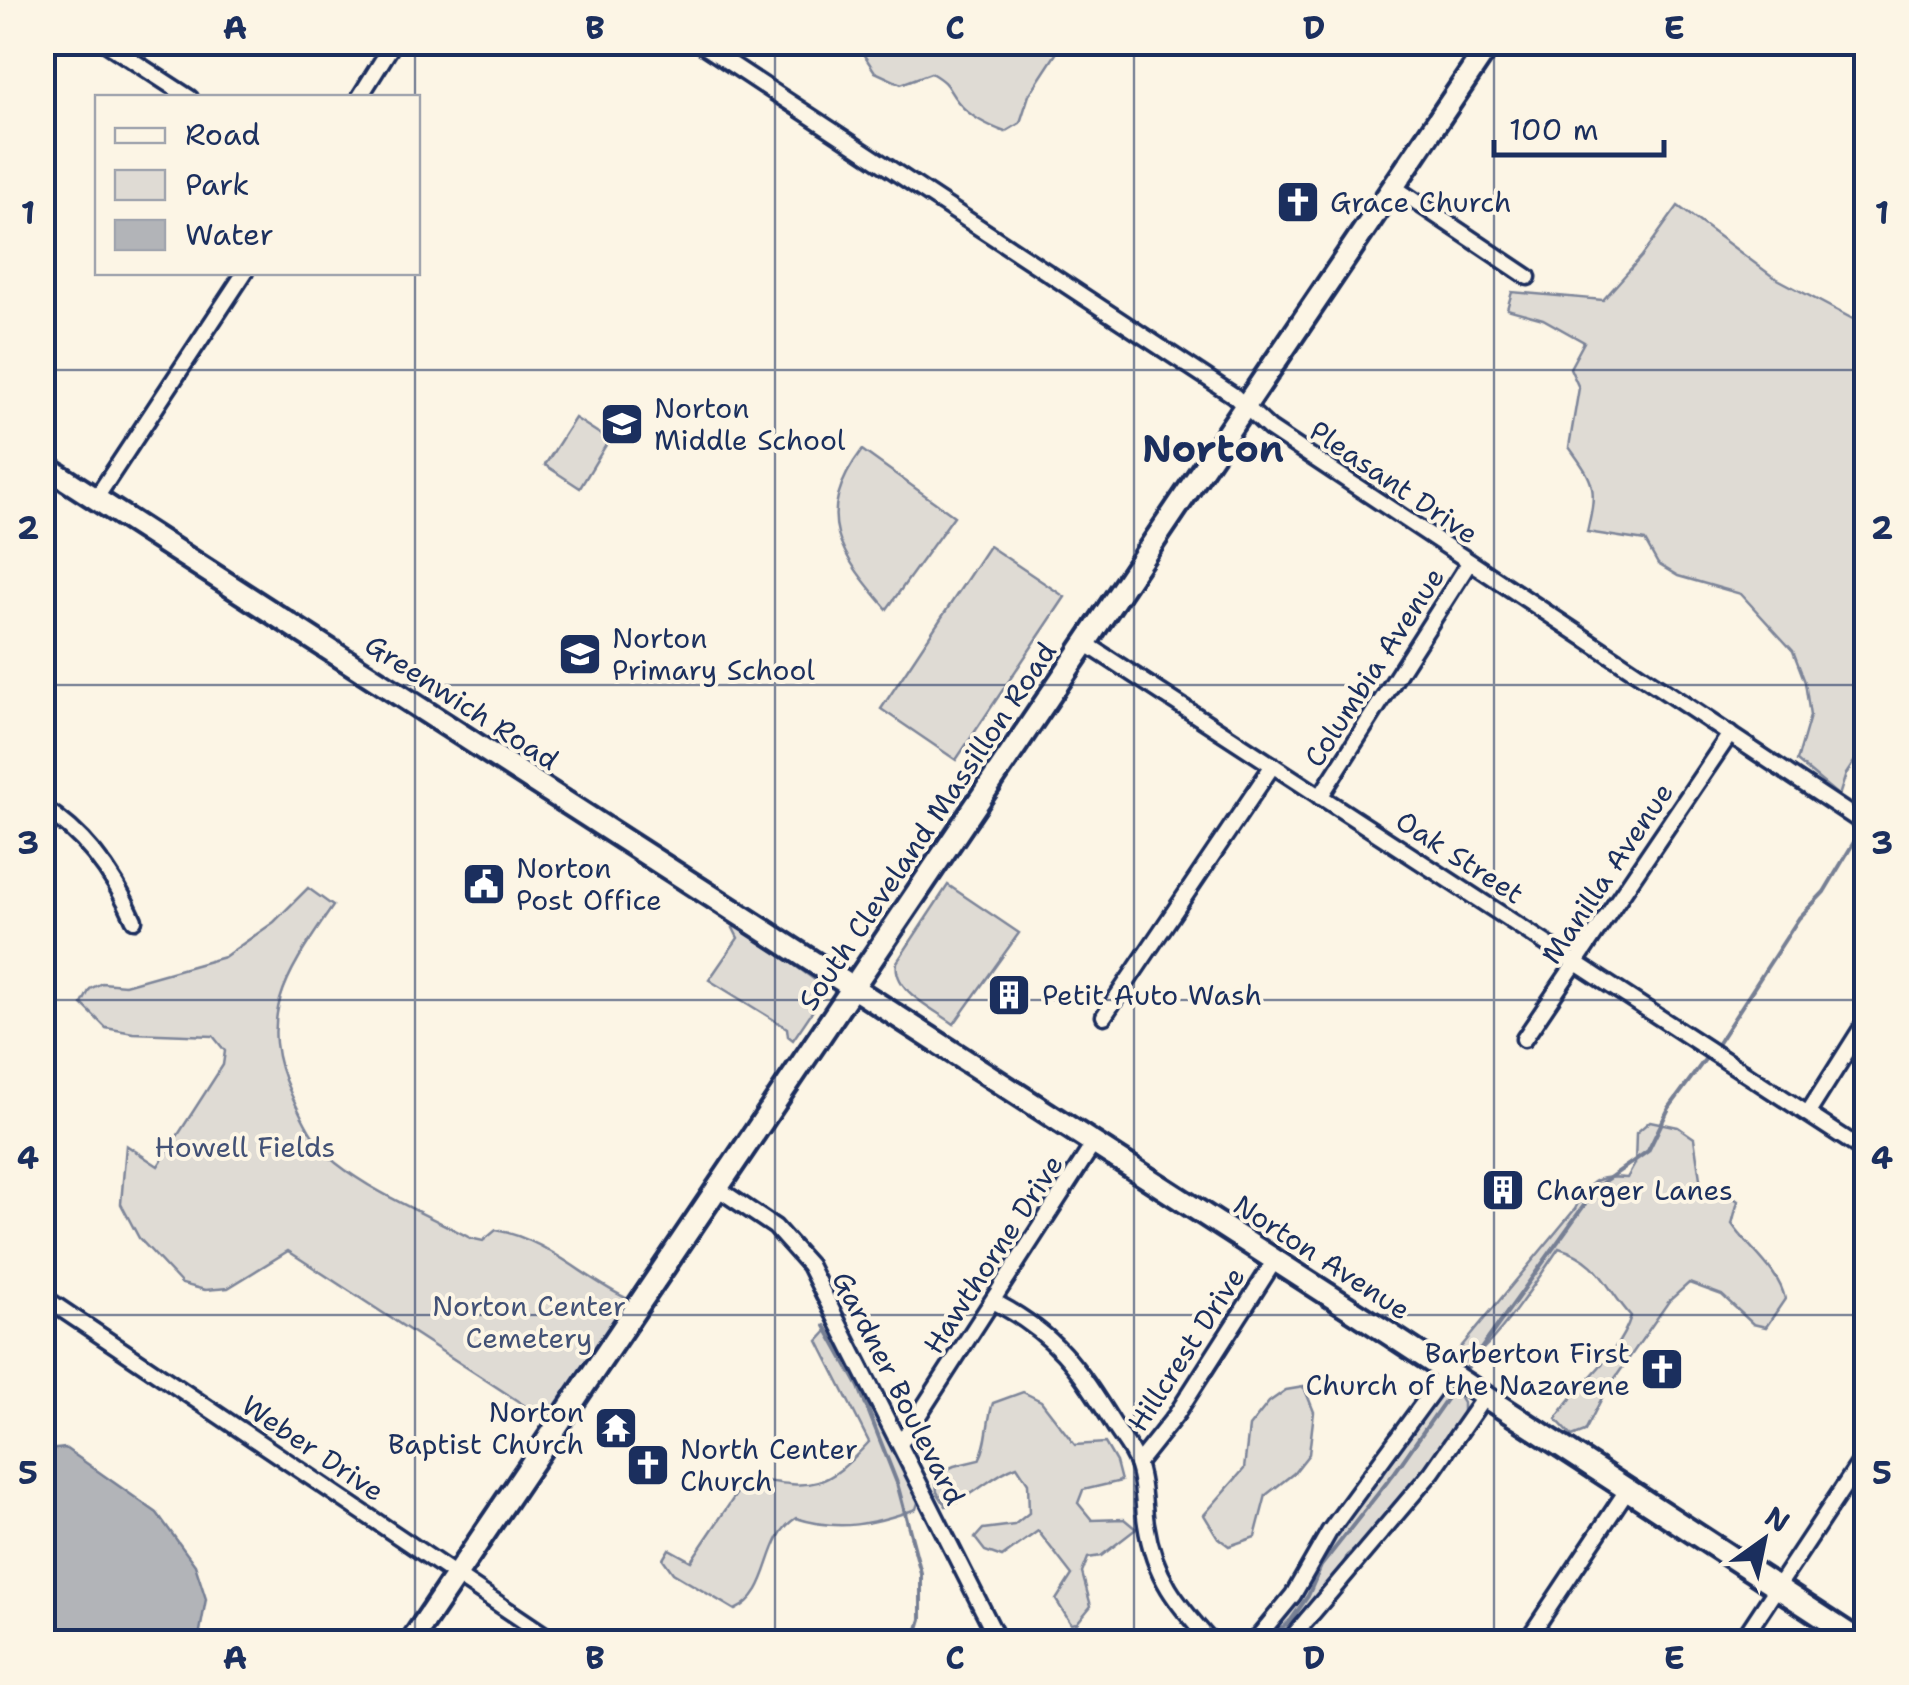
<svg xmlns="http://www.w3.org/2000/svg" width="1909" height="1685" font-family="'Shantell Sans',sans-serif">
<rect width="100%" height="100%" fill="#fcf5e5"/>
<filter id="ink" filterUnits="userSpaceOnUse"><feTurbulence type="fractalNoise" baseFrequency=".01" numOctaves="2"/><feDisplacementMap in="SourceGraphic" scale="20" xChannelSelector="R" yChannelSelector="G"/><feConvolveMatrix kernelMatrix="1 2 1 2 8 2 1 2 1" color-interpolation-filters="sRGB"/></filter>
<g filter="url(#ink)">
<g fill="#dfdbd4" stroke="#7d8599" stroke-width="2.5">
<path d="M856 43H1063L1029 95 1020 123 1005 132C987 125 970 117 958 102 945 86 951 85 931 73L901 84 875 72Z"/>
<path d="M1678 206 1772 276 1866 326V744L1846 774 1839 796 1797 761 1810 716 1805 682 1793 651 1741 594 1678 576 1658 564 1645 541 1587 532C1597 488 1596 484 1569 447L1579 388 1570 368 1584 342 1543 319 1507 309 1512 292 1603 300 1642 256Z"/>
<path d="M575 418 609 440 580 488 545 465Z"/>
<path d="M862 450 954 516 887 609C840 554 812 517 862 450Z"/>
<path d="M989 546 1065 597 956 760 881 709Z"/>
<path d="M948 885 1019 933 954 1024C934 1009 892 991 897 962Z"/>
<path d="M308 888 333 906C289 971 254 1015 291 1094 301 1116 316 1148 336 1163 375 1194 426 1214 470 1238L483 1241 496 1230C547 1239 584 1279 630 1300L550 1422 288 1251 228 1288 205 1290 182 1284 139 1238 121 1204 126 1145 158 1166 223 1065 225 1051 213 1036 133 1033 106 1028 82 1004 90 989 102 983 125 985 224 957 274 922Z"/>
<path d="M738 925 815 980 816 1006 793 1040 788 1036 787 1028 709 980 738 938 733 928Z"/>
<path d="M1650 1121 1678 1127 1694 1138 1702 1192 1717 1197 1730 1195 1738 1201 1732 1224C1749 1249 1779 1270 1785 1299L1766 1327 1753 1324 1722 1295 1689 1283 1669 1301 1604 1394 1585 1431 1572 1436 1556 1419C1579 1381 1617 1360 1631 1316 1605 1287 1600 1260 1559 1248 1542 1273 1487 1358 1463 1363L1456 1353 1575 1209C1590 1181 1594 1175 1627 1178L1635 1164 1636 1133Z"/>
<path d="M828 1330 876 1410 920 1496 916 1509C874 1524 839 1532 796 1518 762 1539 774 1592 735 1610L673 1573 663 1559 669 1549 691 1561 747 1478C812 1488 822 1493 869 1442L818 1341Z"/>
<path d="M1304 1387 1314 1412 1309 1454 1294 1473 1266 1495 1255 1537 1229 1546 1218 1538 1204 1515 1244 1469 1249 1427 1269 1402 1286 1390Z"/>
<path d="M1445 1388 1457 1393 1463 1403V1419L1450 1441 1371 1537 1347 1555 1340 1574 1282 1642H1261C1286 1615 1309 1588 1322 1552L1436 1394Z"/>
<path d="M1023 1392 1041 1401 1075 1445 1105 1443 1116 1462 1121 1481 1083 1490 1078 1503 1092 1520 1124 1519 1136 1529 1101 1556 1088 1558 1082 1573 1091 1606 1077 1623 1071 1624 1056 1600 1072 1575 1038 1531 1002 1557 985 1551 975 1538 983 1529 1014 1525 1029 1513 1028 1483 1017 1466C991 1475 975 1497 946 1506L937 1492 935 1475 954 1466 979 1460C989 1441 986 1423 993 1403Z"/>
</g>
<path fill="#b2b4b8" stroke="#767f94" stroke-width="2.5" d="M65 1448 157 1513 195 1565 206 1599 198 1642H58L42 1624 43 1459 48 1450Z"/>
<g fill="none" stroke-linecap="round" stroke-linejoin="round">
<g stroke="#767f94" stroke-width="4">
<path d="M1718 1043 1799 918 1824 892 1860 832"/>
<path d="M825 1326 859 1387 897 1483 921 1573V1619L914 1642"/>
<path d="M1465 1371 1598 1186 1648 1151 1669 1108 1706 1058"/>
<path d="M1267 1642 1291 1620 1308 1596 1321 1566 1395 1472 1454 1388"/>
</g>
<g stroke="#1b2f5e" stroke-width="21">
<g id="street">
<path d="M104 42 190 98"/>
<path d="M698 42 1233 395 1270 429 1866 825"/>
<path d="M359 98 394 42"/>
<path d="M1394 187 1528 277"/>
<path d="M96 498 245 272"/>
<path d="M1085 643 1866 1152"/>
<path d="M1320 797 1469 563"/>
<path d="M42 807C85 834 114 874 134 920"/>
<path d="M1104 1016 1273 765"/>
<path d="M1524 1039 1730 734"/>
<path d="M1808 1113 1866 1021"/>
<path d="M717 1188 775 1227 809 1265 999 1642"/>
<path d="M42 1296 555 1642"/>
<path d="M993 1301C1055 1333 1078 1367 1114 1425 1121 1437 1133 1450 1137 1464 1144 1482 1143 1505 1146 1524 1154 1577 1177 1604 1211 1642"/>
<path d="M900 1444 1094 1143"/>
<path d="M1137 1464 1176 1415 1275 1260"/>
<path d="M1254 1642 1293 1595 1329 1532 1447 1371"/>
<path d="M1288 1642 1432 1472 1485 1396"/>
<path d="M1526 1642 1627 1490"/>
<path d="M1741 1642 1866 1453"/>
</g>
</g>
<g stroke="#1b2f5e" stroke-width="28">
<g id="secondary">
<path d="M42 464 1383 1330 1861 1642"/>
<path d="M411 1642 1491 42"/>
</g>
</g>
<use href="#street" stroke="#fcf5e5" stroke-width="14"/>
<use href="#secondary" stroke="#fcf5e5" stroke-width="20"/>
</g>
</g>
<path fill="none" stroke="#1b2f5e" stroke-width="2.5" stroke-opacity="0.55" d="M415 42V98M775 42V1642M1134 42V1642M1494 42V1642M415 272V1642M42 370H1866M42 685H1866M42 1000H1866M42 1315H1866"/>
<defs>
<g id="church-square" transform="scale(2.25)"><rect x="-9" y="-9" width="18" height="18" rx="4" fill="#1b2f5e" stroke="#fcf5e5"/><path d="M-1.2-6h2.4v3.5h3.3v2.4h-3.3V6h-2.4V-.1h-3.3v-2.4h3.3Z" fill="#fff"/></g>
<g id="school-square" transform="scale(2.25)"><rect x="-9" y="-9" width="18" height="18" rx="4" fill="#1b2f5e" stroke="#fcf5e5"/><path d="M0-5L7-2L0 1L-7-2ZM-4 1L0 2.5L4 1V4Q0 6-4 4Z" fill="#fff"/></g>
<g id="civic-square" transform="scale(2.25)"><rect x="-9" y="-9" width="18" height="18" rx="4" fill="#1b2f5e" stroke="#fcf5e5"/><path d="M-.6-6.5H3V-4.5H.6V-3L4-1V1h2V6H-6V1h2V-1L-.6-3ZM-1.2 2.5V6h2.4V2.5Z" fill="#fff"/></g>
<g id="building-square" transform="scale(2.25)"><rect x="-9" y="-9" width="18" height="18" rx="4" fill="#1b2f5e" stroke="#fcf5e5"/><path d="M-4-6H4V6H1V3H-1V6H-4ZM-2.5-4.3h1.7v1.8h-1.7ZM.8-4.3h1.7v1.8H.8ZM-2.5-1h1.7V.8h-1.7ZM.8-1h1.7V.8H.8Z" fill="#fff"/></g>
<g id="temple-square" transform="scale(2.25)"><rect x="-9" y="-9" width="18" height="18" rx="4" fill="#1b2f5e" stroke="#fcf5e5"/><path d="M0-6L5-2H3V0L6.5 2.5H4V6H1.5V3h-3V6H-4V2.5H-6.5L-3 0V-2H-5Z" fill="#fff"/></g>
</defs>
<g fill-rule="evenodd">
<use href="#church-square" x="1298" y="202"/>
<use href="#school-square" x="622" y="424"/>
<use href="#school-square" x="580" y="654"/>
<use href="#civic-square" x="484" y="884"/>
<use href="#building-square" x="1009" y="995"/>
<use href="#building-square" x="1503" y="1190"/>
<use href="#church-square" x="1662" y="1369"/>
<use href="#temple-square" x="616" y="1428"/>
<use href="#church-square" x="648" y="1465"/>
</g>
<g text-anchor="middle" stroke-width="8" stroke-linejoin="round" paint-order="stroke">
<g font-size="28" fill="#1b2f5e" stroke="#fcf5e5" text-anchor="start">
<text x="1330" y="212">Grace Church</text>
<text x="654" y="418">Norton<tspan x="654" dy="32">Middle School</tspan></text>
<text x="612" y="648">Norton<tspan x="612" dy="32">Primary School</tspan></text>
<text x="516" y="878">Norton<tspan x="516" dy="32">Post Office</tspan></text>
<text x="1042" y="1005">Petit Auto Wash</text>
<text x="1536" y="1200">Charger Lanes</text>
<text x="1630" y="1363" text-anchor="end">Barberton First<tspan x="1630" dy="32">Church of the Nazarene</tspan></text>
<text x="584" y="1422" text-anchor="end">Norton<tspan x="584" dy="32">Baptist Church</tspan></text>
<text x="680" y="1459">North Center<tspan x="680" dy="32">Church</tspan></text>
</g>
<g font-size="28" fill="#1b2f5e" stroke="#fcf5e5">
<text transform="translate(1394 482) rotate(34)" y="10">Pleasant Drive</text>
<text transform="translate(1374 667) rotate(-57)" y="10">Columbia Avenue</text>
<text transform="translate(462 702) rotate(33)" y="10">Greenwich Road</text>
<text transform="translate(927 826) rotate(-56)" y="10">South Cleveland Massillon Road</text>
<text transform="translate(1460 857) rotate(33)" y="10">Oak Street</text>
<text transform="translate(1607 873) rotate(-56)" y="10">Manilla Avenue</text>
<text transform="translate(993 1254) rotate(-57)" y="10">Hawthorne Drive</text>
<text transform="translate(1322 1257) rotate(33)" y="10">Norton Avenue</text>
<text transform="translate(1186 1349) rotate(-57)" y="10">Hillcrest Drive</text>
<text transform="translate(899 1388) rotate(63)" y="10">Gardner Boulevard</text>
<text transform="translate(313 1448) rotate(34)" y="10">Weber Drive</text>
</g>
<g font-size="28" fill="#425176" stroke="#fcf5e5">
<text x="245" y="1157">Howell Fields</text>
<text x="529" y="1316">Norton Center<tspan x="529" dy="32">Cemetery</tspan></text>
</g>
<g font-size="38" font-weight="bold" fill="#1b2f5e" stroke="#fcf5e5">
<text x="1213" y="462">Norton</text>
</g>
</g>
<rect width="1909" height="1685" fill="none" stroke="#fcf5e5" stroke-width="110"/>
<rect x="95" y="95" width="325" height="180" fill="#fcf5e5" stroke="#a2a6af" stroke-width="2.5"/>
<rect x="115" y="128" width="50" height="15" fill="#fcf5e5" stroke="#a2a6af" stroke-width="2.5"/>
<text x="185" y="145" font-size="30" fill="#1b2f5e">Road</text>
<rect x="115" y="170" width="50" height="30" fill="#dfdbd4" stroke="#a2a6af" stroke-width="2.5"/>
<text x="185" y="195" font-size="30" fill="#1b2f5e">Park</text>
<rect x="115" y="220" width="50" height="30" fill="#b2b4b8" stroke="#a2a6af" stroke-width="2.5"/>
<text x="185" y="245" font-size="30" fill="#1b2f5e">Water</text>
<g transform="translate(1764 1540) rotate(33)" stroke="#fcf5e5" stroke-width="8" paint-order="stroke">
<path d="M0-8L18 38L0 25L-18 38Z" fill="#1b2f5e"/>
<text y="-15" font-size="28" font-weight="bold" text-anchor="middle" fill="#1b2f5e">N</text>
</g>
<path d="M1494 140v15h170v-15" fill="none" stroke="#1b2f5e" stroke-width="5"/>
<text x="1509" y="140" font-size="30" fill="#1b2f5e" stroke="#fcf5e5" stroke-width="8" paint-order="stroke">100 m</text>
<rect x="55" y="55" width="1799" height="1575" fill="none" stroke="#1b2f5e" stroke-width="4"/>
<g font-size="32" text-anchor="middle" font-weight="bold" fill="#1b2f5e">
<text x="235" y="39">A</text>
<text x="595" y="39">B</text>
<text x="955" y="39">C</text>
<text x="1314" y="39">D</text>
<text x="1674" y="39">E</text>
<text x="28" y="224">1</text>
<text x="1882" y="224">1</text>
<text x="28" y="539">2</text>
<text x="1882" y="539">2</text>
<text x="28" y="854">3</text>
<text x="1882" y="854">3</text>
<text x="28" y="1169">4</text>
<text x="1882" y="1169">4</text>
<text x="28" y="1484">5</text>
<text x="1882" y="1484">5</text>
<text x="235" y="1669">A</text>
<text x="595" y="1669">B</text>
<text x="955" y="1669">C</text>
<text x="1314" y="1669">D</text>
<text x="1674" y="1669">E</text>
</g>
</svg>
